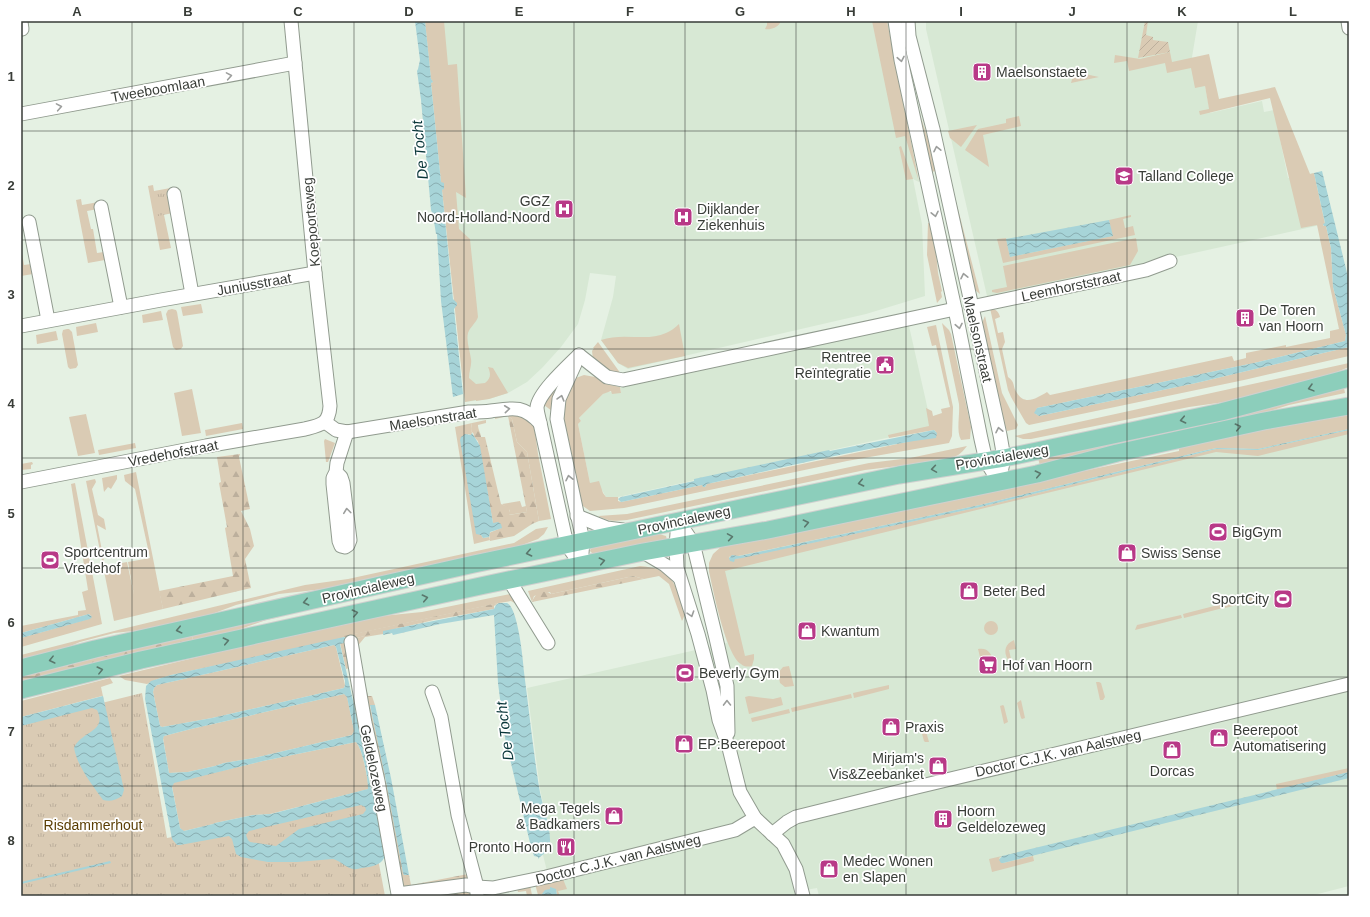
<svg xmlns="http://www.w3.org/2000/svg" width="1370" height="917" font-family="Arial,sans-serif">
<defs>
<pattern id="forest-firs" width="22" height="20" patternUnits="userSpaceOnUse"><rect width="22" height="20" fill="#dacbb4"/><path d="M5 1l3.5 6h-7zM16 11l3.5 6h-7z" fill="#bcaf9c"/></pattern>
<pattern id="park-tufts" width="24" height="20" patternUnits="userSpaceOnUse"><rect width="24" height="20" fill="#dacbb4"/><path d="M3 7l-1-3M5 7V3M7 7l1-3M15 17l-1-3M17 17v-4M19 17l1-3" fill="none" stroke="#bcaf9c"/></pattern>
<pattern id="garden-furrows" width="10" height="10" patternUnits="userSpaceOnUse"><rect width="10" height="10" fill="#dacbb4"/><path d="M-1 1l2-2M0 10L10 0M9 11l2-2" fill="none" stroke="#bcaf9c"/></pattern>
<pattern id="water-waves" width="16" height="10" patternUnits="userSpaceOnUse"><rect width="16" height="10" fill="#a7d4d8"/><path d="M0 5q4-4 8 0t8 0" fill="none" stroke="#89adb0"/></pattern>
</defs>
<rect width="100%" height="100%" fill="#e5f1e3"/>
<g fill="#d7e8d4">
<path d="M425 21H887L919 182 913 179 922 224 925 296 866 314 628 369 618 363 601 340 613 297 616 276 590 273 585 300 578 324 561 347 542 368 527 382 508 393 489 399 465 402Z"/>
<path d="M926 21H1198L1192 57 1205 86 1210 113 1262 101 1264 112 1274 110 1288 178 1314 173 1325 224 995 297 987 296 947 121 926 29Z"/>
<path d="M909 326 932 428 618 497H606L602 490 590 483 578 424 581 421 579 418 603 394 606 392H621L620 387Z"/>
<path d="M1349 429V886L1310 896H819L817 888 794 892 795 896H557L556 889 551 887 543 855 547 822 540 789 527 688 727 643 709 571 729 558 980 505 1207 450 1217 448 1243 449Z"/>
</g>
<g fill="#dacbb4">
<path d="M425 21H444L448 65 457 64 466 198 456 192 459 229 470 239 478 317C476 323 470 327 468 333 466 341 470 351 471 359 472 365 469 371 469 378L476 384 485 383C491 378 491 374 488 367L493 368 508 393 489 399 476 401V400L465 402 442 190 444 188 441 182 431 83 433 82 431 79Z"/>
<path d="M767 21H780V23C777 28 770 30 765 29L767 25Z"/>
<path d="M872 21H887L919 182 905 136 896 138Z"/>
<path d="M1170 52 1172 62 1209 54 1219 99 1275 87 1310 174 1314 173 1325 224 1323 225 1324 226H1326L1331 248 1333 287 1346 335 1345 341 1254 363 1037 408 1036 414 1039 416 1196 383 1349 347V356L1244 380 1029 425 1026 423 1011 397 1008 390 990 308C996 309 999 312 1000 317L995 319 998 333 1003 332 1005 342 1002 349 1008 377C1016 383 1012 386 1017 393 1025 406 1037 398 1047 392L1050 395 1232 356 1234 361 1246 358V353L1286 345V347L1330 338V331L1339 329 1317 225 1301 228 1270 98 1200 115 1199 111 1209 109 1205 86 1195 88 1191 68 1167 73 1165 63 1129 71 1127 61 1114 63 1115 55 1140 59Z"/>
<path d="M1085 74 1099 77 1071 83 1073 76 1084 79Z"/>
<path d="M919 110C924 130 933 150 938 171L929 172 916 111Z"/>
<path d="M1019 116 1021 126 983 135 989 167 965 150 978 129 1006 123V119Z"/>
<path d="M977 125 961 147 950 138 948 131Z"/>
<path d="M901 146 913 179 906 180 899 147Z"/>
<path d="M153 185 154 191 176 187 177 191 158 215H164L171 248 160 250 148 186Z"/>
<path d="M81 199 82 205 104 201 105 204 98 209 87 211 91 229H93L97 253 104 252 105 260 88 263 76 200Z"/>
<path d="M954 201 956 202 958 209 980 294 970 286Z"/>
<path d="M1131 215V217L1123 219 1125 228 1133 226 1135 235 1003 263 997 239 1006 238 1010 257 1112 236 1109 220Z"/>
<path d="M928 223H932L934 230 938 273 942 291 941 292 942 297 937 303 927 255Z"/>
<path d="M1136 238 1138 251 1130 265 997 293 992 292V290L1007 287 1003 266Z"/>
<path d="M21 247 24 265 31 264 33 274 21 276Z"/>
<path d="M201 304 203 313 183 316 181 307Z"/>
<path d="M172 309 176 310 177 312 183 346 181 349 176 350 173 347 166 314 168 310Z"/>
<path d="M161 311 163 320 143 323 142 315Z"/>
<path d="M985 316 1002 393 1018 425 1016 429 1007 431 1003 421 980 328Z"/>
<path d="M96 323 98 332 77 336 76 327Z"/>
<path d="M942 323 949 330 951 334 971 427 970 439 961 440C956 431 960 415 959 404Z"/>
<path d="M679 324 685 356 628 368 618 363 601 340C623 332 647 342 666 333 671 331 675 328 679 324Z"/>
<path d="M936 325 953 407 952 436 949 443 847 461 624 508 590 511 583 506 577 493 563 433V402L573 379 584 375 595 377 606 384 620 387 621 393 612 394 611 391 603 394 579 418 581 421 578 424 590 483 599 481 603 493 606 497H618V501L621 502 702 485 703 487H705L707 484 907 442 936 432 934 430 889 438 888 435 929 426 926 408 932 411 933 416 942 413 941 409 950 407 936 345 932 346 927 327Z"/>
<path d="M67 329H69L72 332 78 365 76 368 70 369 68 367 62 334 63 330Z"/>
<path d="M56 331 58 340 37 344 36 335Z"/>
<path d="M598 342 621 374H613L593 359 592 351 594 348H593Z"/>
<path d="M1349 363V367L1327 376 1239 400 1189 407 1031 439H1023L1015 436Z"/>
<path d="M559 383 552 411 544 405 547 397Z"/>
<path d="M1344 388 1345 393 1289 405 1241 420 1040 466 1038 458Z"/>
<path d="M192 389 201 433 182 436 174 393Z"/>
<path d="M517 413 530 422 531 425 534 424 538 454 551 519 539 521 527 452 517 442 512 419 508 416 495 419V414Z"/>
<path d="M86 414 95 453 78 456 69 417Z"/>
<path d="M1349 415V429L1258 449 1217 448 1207 450 980 505 738 556H730L729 558 735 559 980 507 1216 449 1258 450 1349 430V434L1258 456 1216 452 725 571 745 656 754 654V659L752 666C748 667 744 667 741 664 726 655 713 590 709 571V563L713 554 723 545 771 537 1179 451V447L1246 433Z"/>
<path d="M242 423 243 429 206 436 205 430Z"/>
<path d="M472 423 471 427 472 433 471 435 468 434 481 535 483 538 489 537 490 540 474 544 455 427Z"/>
<path d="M325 439 335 443 328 462H326L324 441Z"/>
<path d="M135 443 136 448 99 455 98 450Z"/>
<path d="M967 446C961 454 956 457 947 460L865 470 627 520C614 521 610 522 598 516L627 514 869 463 910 458Z"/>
<path d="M32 462 33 464 31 465V469L21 470V464Z"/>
<path d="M136 472 163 609 114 621 86 481 95 479 96 482 92 489 98 515 104 519 106 530 97 525 105 566 127 562 134 595 128 562 150 558 135 489 125 481 124 475Z"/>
<path d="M117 475V479L111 489 108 487 104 492 102 478Z"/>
<path d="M75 483 102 624 21 647V638L88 619 92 617 89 614 21 633V626L78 615V611L86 610 82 592 88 590 71 484Z"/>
<path d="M520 501 522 507 526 506 527 512 508 515 510 510 502 504Z"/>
<path d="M548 527 544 534 538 539 503 552 333 588 279 594 236 605 204 617 152 629 114 633 80 642 54 653 21 661V655L122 629 305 585 348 579 514 543 536 529Z"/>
<path d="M659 534 666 536 667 540 593 554 590 551 591 548Z"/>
<path d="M640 566C668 568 674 579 682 603 684 610 686 615 682 621L669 584 659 576 644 579 633 576 551 594 550 592 534 596 532 602 528 591Z"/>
<path d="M510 594 520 604H516L511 601 499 603 355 634 331 641 171 675 158 679 147 684 125 680 119 676 327 626 372 617 422 612Z"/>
<path d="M1261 595 1262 599 1225 608 1224 604Z"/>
<path d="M1222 604 1223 608 1184 618 1183 614Z"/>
<path d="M278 614 279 617 266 620 218 637 193 643 192 634Z"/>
<path d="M1181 615 1182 618 1135 630 1137 625Z"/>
<circle cx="991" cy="628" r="7"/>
<path d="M383 631V634L365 637 356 648 353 639Z"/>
<path d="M1014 640 1016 649 1009 650 1011 659 1008 660C1003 651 1005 644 1014 640Z"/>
<path d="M334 645 336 647 345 685 344 688 212 718 162 727 160 726 153 692 154 688 157 685Z"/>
<path d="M978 649C988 647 992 654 994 663L990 664 987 656 980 657Z"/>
<path d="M789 666 794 686 785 687 780 683 778 673 783 667Z"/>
<path d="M110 678 113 683 101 687 104 701 102 696 21 717V701Z"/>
<path d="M1096 682H1099L1101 683 1105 697 1103 700H1100Z"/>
<path d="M889 685V689L854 698 853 693Z"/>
<path d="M344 694 347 696 354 731 352 735 254 758 224 763 215 766 188 772 169 773 163 738 164 736 191 729Z"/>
<path d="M851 694 852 698 792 712 791 708Z"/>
<path d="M749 696 773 699 781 697 783 705 749 714 745 697Z"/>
<path d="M1021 700 1025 718 1022 719 1021 718 1017 703Z"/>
<path d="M1003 705 1004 706 1008 722 1004 724 1000 706Z"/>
<path d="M789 709 790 713 752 722 751 718Z"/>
<path d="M924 724 929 742H925L924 741 920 727 921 725Z"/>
<path d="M356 742C363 750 367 777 369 789L270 814 253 815 215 823 213 824 184 831H183L180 828 172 786 174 782 263 761Z"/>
<path d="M1349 768V772L1277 790 1276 784Z"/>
<path d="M1002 856 999 858 1003 863 1033 856 1034 861 992 872 989 859Z"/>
<path d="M563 879 567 889 558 891 560 896H557L556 889C547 889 545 894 538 895L535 884Z"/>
<path d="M530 885 532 895 527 896 526 891 518 892 517 888Z"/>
</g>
<g fill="url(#forest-firs)">
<path d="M508 416 512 419 517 442 527 452 539 521 532 524 514 536 490 541 489 533 501 528 493 523 478 441 473 436 474 434C470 431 471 427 472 423L486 420V423L478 425C478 430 481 433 481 437H485L501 504 510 508 509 515 527 512Z"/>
<path d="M240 454 239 457 250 509 241 511 250 529 254 546 245 559 251 588 163 609 159 591 233 576 225 528 227 527 219 483 221 482 217 457Z"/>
<path d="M633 576 644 579 532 602C535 593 543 589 551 594Z"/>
<path d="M498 603 494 606V609L434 620 348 640 344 636Z"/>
<path d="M192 634 193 643 21 685V677Z"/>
<path d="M348 642 350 664 349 668 346 669 340 643Z"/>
<path d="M364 688H366L368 696H372L375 705 370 706 386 777 380 779Z"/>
<path d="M386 781 404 875H409L411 885 468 874 467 881 410 890 399 883 381 782Z"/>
<path d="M470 891 472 892 473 896H447V894Z"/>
</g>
<g fill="url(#park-tufts)">
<path d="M169 192 173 213 158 216 154 195Z"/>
<path d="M142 693 167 838 367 800 385 896H21V723Z"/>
</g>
<path fill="url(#garden-furrows)" d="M1145 21H1148L1146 35 1153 37V40L1168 42 1170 52 1138 58Z"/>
<g fill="url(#water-waves)" fill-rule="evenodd">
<path d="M415 21H425L431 79 432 80 433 82 431 83 441 182 444 183V189L442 190 453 299 457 303V305L454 309 463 394 453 397 441 301 437 234H436L433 215 431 210 421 100 417 71 418 69 420 60Z"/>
<path d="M1322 171 1349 281V347L1196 383 1039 416 1034 413 1037 408 1254 363 1345 341 1346 335 1333 287 1331 248 1326 226H1324L1323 224 1325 223 1314 173Z"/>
<path d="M1109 220 1113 236 1010 257 1006 239Z"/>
<path d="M1349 429V430L1258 450 1216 449 980 507 742 558 735 559 734 562 730 561 729 558 732 555 739 556 980 505 1207 450 1217 448 1258 449Z"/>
<path d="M934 430 937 433 936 438C859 448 783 468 707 484L705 487H703L702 485 621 502 618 499 621 497 694 481V479L829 450 830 451Z"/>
<path d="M472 433 480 446 493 523 498 522 501 524 502 528 490 532 489 537 483 538 481 535 476 534 460 440 461 437 465 434 471 435Z"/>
<path d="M499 603H507C518 608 523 659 524 672 529 710 533 749 539 787 542 806 551 825 550 844 550 852 541 855 538 859V857L534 856 531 847 505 738 498 683 494 615 440 624 393 635 392 633 383 635V631L494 609 496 605Z"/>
<path d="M89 614 92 617 90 619 21 638V633Z"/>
<path d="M344 637 348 640V642L340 644 368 766 369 773 368 775 371 789 374 794 385 854C384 865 371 867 362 868 359 868 357 870 353 869 346 868 341 861 333 859L297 862H268L241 857 236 854 232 839 229 836 180 845H177L172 839 145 699 146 686 151 681 171 675ZM334 645 336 647 345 681V685L344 688 212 718 162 727 160 726 153 692 154 688 157 685ZM344 694 347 697 354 731 352 735 254 758 224 763 215 766 188 772 169 773 163 739 164 736 191 729ZM356 742C363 750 368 778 368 789L271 814 253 815 215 823 213 824 184 831 180 828 172 787 174 783 263 761ZM361 805 365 807 366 810 363 814 299 829 276 846 250 842 248 840 246 835 249 831Z"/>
<path d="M103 696 124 790 122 796C116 800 110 802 103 800 92 784 78 768 74 748 81 731 108 732 97 710L92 708 21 726V717Z"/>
<path d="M370 705H375L391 778 409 875H404L403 873 386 781Z"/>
<path d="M1349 772V778L1003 863H1001L999 860 1002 856Z"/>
<path d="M110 861 111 863 21 884V882Z"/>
<path d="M550 887 556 889 557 896H542V894L545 890 550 889Z"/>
</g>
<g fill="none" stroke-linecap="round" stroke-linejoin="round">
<g stroke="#919b8f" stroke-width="15">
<g id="minor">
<path d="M895 21 901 60 955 309 981 439 986 461 999 482"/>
<path d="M908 21 909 36 933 129 1000 435 1004 458 999 482"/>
<path d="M1348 21 1349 28"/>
<path d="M21 22 22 29"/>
<path d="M21 114 295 63"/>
<path d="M174 194 192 294"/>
<path d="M101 207 121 307"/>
<path d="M29 222 48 320"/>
<path d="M971 307 1146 270 1170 261"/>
<path d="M21 326 161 300 315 273"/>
<path d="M579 355 607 377 623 380 955 309"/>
<path d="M579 355C568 366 539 392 537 407 537 412 539 418 540 423L567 545 581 565"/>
<path d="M575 364 559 399 557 419 583 541 581 565"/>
<path d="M325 422 336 430 347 432 469 412C476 412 484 412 491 411 513 408 523 405 540 423"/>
<path d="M336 472 341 477 343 483 350 540 348 545 345 547 341 546 339 541 333 484V478L336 472 337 463 347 432"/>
<path d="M21 482 206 446 305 429C321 425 329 424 330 406L315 273 291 21"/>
<path d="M577 516 607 528 623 530"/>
<path d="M678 521 676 546 677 568 698 634 713 690 719 720 729 748 740 792 755 818 783 844 796 869 803 896"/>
<path d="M678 521 693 543 716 638 727 686 728 733"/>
<path d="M643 552 665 565 679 577"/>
<path d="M509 580 548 643"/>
<path d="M351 642 365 723 378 781 398 894 466 885 477 887 493 888 546 877 735 830 755 818"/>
<path d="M432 692 441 717 458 815 477 887V894"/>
<path d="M772 834 787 822 796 817 917 787 1349 684"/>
</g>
</g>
<g stroke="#cfd0cf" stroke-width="19">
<g id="major">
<path d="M21 668 95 649 474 564 899 475 1004 458 1221 412 1349 378"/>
<path d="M21 690 141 660 485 585 643 552 768 530 1037 474 1117 453 1264 421 1349 406"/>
</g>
</g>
<use href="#minor" stroke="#fff" stroke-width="13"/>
<use href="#major" stroke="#8ccebb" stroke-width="17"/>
</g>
<defs><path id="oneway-chevron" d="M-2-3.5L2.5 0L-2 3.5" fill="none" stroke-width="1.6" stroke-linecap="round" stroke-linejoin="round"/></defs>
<g stroke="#9c9e9c">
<use href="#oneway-chevron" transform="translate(901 59) rotate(79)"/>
<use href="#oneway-chevron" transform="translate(229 76) rotate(-10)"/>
<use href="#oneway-chevron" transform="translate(59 107) rotate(-10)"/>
<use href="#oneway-chevron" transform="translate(937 149) rotate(-102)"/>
<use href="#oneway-chevron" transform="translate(935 214) rotate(78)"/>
<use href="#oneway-chevron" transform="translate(964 276) rotate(-102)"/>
<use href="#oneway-chevron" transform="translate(959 326) rotate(79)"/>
<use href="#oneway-chevron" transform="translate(561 398) rotate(-74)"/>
<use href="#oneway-chevron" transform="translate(507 409) rotate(-6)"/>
<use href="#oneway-chevron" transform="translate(999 430) rotate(-102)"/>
<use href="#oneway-chevron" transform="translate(569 478) rotate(-102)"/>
<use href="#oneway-chevron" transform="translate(347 511) rotate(-97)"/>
<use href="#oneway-chevron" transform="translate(691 614) rotate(72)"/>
<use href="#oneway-chevron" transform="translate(727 703) rotate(-91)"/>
</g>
<g stroke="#5a776c">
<use href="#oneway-chevron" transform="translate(1311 388) rotate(165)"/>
<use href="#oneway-chevron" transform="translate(1183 420) rotate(168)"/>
<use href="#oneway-chevron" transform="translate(1238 427) rotate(-12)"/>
<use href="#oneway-chevron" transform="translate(934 469) rotate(171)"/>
<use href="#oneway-chevron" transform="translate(1038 474) rotate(-12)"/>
<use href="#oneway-chevron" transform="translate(861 483) rotate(168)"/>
<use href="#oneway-chevron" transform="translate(806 523) rotate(-12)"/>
<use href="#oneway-chevron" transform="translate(730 537) rotate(-9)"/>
<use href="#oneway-chevron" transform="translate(529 553) rotate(168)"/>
<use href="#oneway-chevron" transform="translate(602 561) rotate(-12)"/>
<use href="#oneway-chevron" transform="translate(425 598) rotate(-12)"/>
<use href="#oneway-chevron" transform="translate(306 602) rotate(167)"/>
<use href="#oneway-chevron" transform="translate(355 613) rotate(-12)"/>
<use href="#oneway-chevron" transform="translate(179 630) rotate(167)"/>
<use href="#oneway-chevron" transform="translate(226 641) rotate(-12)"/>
<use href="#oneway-chevron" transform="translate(52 660) rotate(166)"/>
<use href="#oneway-chevron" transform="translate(100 670) rotate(-14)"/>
</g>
<path fill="none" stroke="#393d38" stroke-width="1" stroke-opacity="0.55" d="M132 21V896M243 21V896M354 21V896M464 21V896M574 21V896M685 21V896M796 21V896M906 21V896M1016 21V896M1127 21V896M1238 21V896M21 131H1349M21 240H1349M21 349H1349M21 458H1349M21 568H1349M21 677H1349M21 786H1349"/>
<defs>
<g id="building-square" transform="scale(1)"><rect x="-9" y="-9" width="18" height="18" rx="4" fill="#b83987" stroke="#fff"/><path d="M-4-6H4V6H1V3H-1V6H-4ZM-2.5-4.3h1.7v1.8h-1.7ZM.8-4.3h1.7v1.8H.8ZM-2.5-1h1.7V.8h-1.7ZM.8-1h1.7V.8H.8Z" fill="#fff"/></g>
<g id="school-square" transform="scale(1)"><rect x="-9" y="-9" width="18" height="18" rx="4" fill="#b83987" stroke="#fff"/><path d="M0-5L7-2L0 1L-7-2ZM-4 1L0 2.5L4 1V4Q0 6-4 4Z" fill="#fff"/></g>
<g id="hospital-square" transform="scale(1)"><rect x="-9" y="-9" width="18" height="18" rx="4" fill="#b83987" stroke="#fff"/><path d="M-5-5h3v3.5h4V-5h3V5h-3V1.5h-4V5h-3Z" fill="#fff"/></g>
<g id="civic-square" transform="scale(1)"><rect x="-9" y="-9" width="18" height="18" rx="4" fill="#b83987" stroke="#fff"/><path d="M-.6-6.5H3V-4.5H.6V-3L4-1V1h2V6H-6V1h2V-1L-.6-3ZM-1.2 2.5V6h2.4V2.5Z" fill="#fff"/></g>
<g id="stadium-square" transform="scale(1)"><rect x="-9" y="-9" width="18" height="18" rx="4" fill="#b83987" stroke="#fff"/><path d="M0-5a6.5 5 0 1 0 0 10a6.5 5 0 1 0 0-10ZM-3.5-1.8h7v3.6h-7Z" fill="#fff"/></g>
<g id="shop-square" transform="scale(1)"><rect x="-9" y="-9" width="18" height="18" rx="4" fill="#b83987" stroke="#fff"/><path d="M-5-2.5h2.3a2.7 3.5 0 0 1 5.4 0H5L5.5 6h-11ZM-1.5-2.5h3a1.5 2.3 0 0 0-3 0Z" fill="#fff"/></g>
<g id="supermarket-square" transform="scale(1)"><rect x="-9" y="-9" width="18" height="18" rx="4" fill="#b83987" stroke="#fff"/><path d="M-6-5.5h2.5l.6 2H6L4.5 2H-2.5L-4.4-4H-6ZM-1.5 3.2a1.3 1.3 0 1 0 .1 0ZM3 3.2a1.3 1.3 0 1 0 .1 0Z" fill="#fff"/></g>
<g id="restaurant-square" transform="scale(1)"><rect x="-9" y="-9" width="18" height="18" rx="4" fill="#b83987" stroke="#fff"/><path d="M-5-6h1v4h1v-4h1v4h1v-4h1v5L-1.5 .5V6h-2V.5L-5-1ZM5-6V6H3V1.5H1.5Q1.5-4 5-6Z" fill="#fff"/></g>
</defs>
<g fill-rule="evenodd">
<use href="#building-square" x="982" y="72"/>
<use href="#school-square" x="1124" y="176"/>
<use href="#hospital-square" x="564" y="209"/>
<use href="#hospital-square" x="683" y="217"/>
<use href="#building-square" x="1245" y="318"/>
<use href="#civic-square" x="885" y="365"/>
<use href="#stadium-square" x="1218" y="532"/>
<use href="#shop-square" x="1127" y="553"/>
<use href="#stadium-square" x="50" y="560"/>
<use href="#shop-square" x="969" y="591"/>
<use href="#stadium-square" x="1283" y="599"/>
<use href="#shop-square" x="807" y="631"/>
<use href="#supermarket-square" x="988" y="665"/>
<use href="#stadium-square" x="685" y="673"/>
<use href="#shop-square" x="891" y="727"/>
<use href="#shop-square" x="1219" y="738"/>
<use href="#shop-square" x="684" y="744"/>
<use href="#shop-square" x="1172" y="750"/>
<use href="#shop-square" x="938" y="766"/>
<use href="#shop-square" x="614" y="816"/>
<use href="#building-square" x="943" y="819"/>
<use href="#restaurant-square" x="566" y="847"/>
<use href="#shop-square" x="829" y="869"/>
</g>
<g text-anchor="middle" stroke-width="3.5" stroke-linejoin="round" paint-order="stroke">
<g font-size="14" fill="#393d38" stroke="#fff" text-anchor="start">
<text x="996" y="77">Maelsonstaete</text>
<text x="1138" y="181">Talland College</text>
<text x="550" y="206" text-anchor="end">GGZ<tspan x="550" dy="16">Noord-Holland-Noord</tspan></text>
<text x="697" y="214">Dijklander<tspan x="697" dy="16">Ziekenhuis</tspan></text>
<text x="1259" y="315">De Toren<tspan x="1259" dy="16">van Hoorn</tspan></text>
<text x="871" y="362" text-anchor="end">Rentree<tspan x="871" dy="16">Reïntegratie</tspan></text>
<text x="1232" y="537">BigGym</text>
<text x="64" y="557">Sportcentrum<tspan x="64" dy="16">Vredehof</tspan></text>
<text x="1141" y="558">Swiss Sense</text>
<text x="983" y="596">Beter Bed</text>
<text x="1269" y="604" text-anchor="end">SportCity</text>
<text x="821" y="636">Kwantum</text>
<text x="1002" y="670">Hof van Hoorn</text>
<text x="699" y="678">Beverly Gym</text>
<text x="905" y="732">Praxis</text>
<text x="1233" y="735">Beerepoot<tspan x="1233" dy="16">Automatisering</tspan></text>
<text x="698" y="749">EP:Beerepoot</text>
<text x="924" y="763" text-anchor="end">Mirjam's<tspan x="924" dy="16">Vis&amp;Zeebanket</tspan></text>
<text x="1172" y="776" text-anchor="middle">Dorcas</text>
<text x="600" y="813" text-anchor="end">Mega Tegels<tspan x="600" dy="16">&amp; Badkamers</tspan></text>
<text x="957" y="816">Hoorn<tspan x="957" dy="16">Geldelozeweg</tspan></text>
<text x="552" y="852" text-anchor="end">Pronto Hoorn</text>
<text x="843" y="866">Medec Wonen<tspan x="843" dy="16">en Slapen</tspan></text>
</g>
<g font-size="14" fill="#393d38" stroke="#fff">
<text transform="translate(158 89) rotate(-10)" y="5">Tweeboomlaan</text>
<text transform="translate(311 222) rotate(-95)" y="5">Koepoortsweg</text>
<text transform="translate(254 284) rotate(-10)" y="5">Juniusstraat</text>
<text transform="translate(1071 286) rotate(-12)" y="5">Leemhorststraat</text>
<text transform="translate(978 339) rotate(77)" y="5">Maelsonstraat</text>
<text transform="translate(433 419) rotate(-9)" y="5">Maelsonstraat</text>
<text transform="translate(173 453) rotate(-11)" y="5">Vredehofstraat</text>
<text transform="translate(1002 457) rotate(-10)" y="5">Provincialeweg</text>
<text transform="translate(684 520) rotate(-12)" y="5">Provincialeweg</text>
<text transform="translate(368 588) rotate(-13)" y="5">Provincialeweg</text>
<text transform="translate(1058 753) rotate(-13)" y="5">Doctor C.J.K. van Aalstweg</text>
<text transform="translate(374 768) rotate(78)" y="5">Geldelozeweg</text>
<text transform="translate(618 859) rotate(-14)" y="5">Doctor C.J.K. van Aalstweg</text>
</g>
<g font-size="14" fill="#5a3e04" stroke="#fff">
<text x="93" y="830">Risdammerhout</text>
</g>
<g font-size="15" font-style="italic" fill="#083538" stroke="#fff">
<text transform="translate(420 150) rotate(-96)" y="5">De Tocht</text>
<text transform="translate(505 731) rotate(-97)" y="5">De Tocht</text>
</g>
</g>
<rect width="1370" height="917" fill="none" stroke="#ffffff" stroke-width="44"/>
<rect x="22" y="22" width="1326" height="873" fill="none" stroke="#393d38" stroke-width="1.5"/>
<g font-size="13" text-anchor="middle" font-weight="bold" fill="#393d38">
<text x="77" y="16">A</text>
<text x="188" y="16">B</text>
<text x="298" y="16">C</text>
<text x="409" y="16">D</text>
<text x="519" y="16">E</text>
<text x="630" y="16">F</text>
<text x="740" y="16">G</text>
<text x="851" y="16">H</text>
<text x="961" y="16">I</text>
<text x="1072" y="16">J</text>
<text x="1182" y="16">K</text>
<text x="1293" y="16">L</text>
<text x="11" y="81">1</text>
<text x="11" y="190">2</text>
<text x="11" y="299">3</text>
<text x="11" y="408">4</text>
<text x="11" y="518">5</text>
<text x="11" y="627">6</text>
<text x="11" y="736">7</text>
<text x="11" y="845">8</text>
</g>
</svg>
